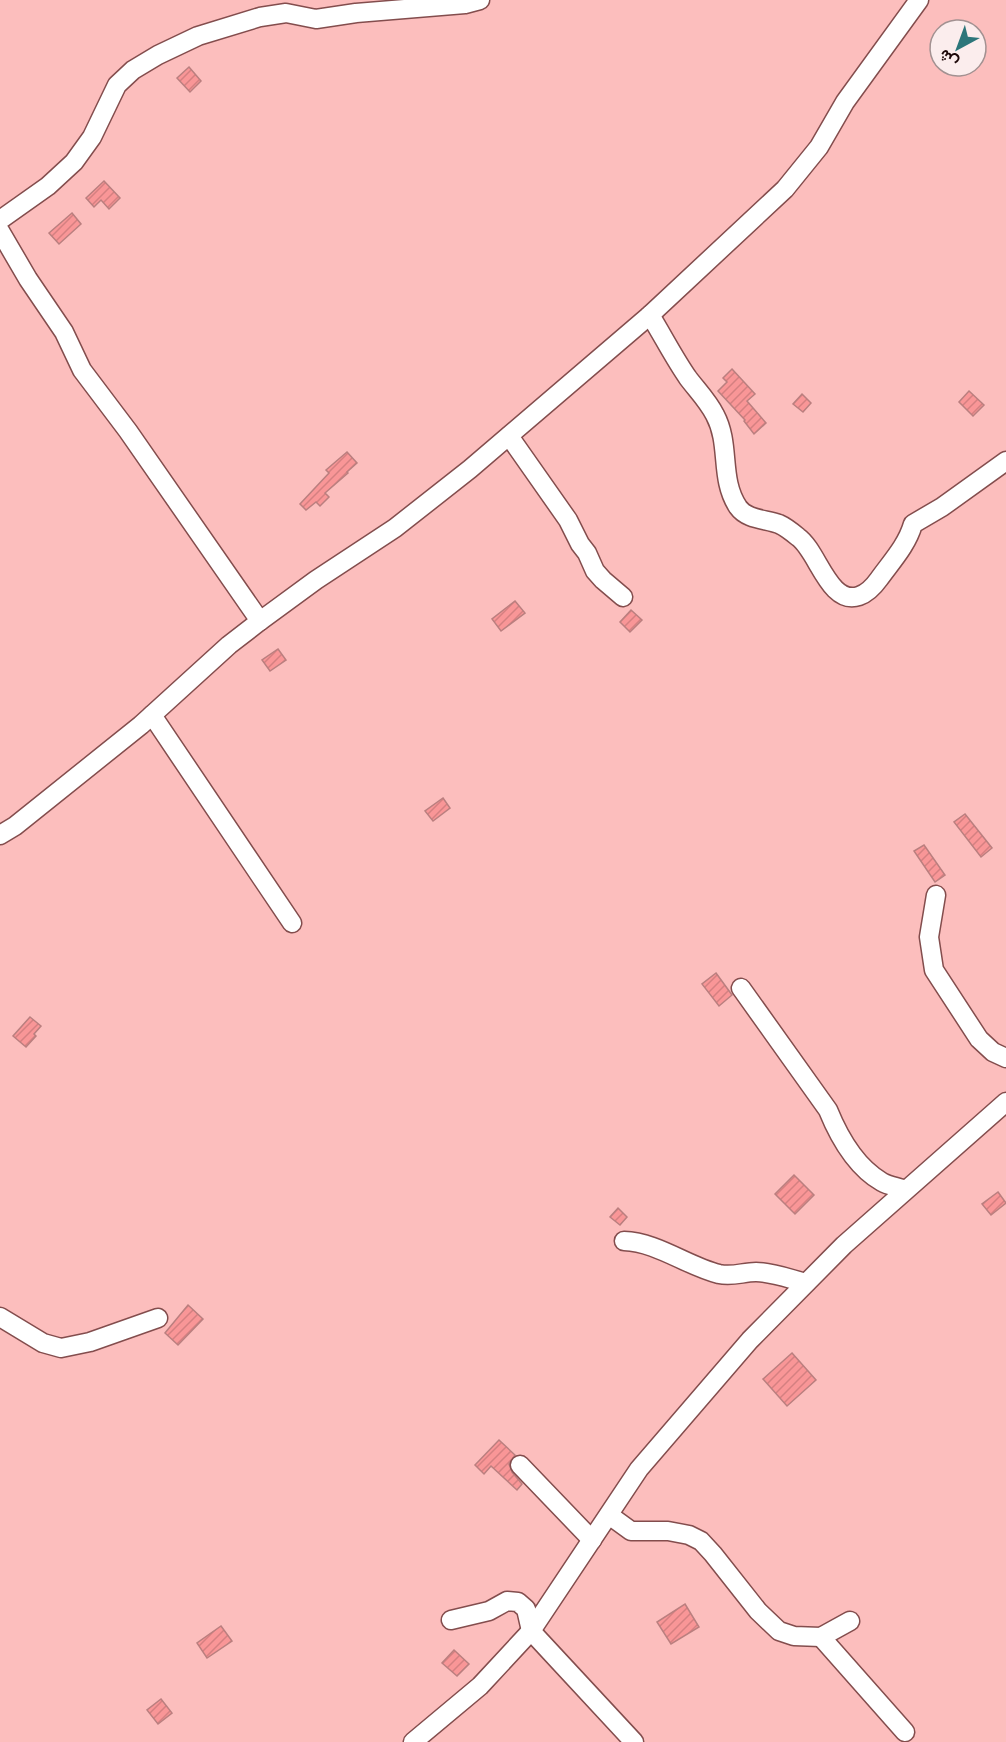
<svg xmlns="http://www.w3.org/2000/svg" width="1006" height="1742" font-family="'PT Serif',Vazirmatn,serif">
<defs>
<pattern id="building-hatch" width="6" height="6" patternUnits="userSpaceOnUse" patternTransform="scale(1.5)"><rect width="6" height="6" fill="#f99697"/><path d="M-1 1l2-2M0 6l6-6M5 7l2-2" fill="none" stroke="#d58081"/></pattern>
</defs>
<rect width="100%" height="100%" fill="#fcbebd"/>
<g fill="url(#building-hatch)" stroke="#ba7f7f" stroke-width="1.5">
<path d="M189 67 201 81 190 92 177 78Z"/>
<path d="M104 181 120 198 109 209 101 200 94 207 86 198Z"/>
<path d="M72 213 81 224 59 244 49 233Z"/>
<path d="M732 369 755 394 747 401 766 423 754 434 744 421 745 420 718 391 727 382 723 378Z"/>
<path d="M969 391 984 405 973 416 959 402Z"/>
<path d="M802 394 811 403 803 412 793 404Z"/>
<path d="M347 452 357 463 347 472 348 473 325 493 329 497 320 506 316 502 306 510 300 504 329 473 326 470Z"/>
<path d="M515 601 525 613 501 631 492 619Z"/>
<path d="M631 610 642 620 630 632 620 622Z"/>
<path d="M278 649 286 660 270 671 262 660Z"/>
<path d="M443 798 450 808 433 821 425 811Z"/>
<path d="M965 814 992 848 981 857 954 822Z"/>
<path d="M924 845 945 875 935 882 914 851Z"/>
<path d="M716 973 732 995 719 1006 702 984Z"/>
<path d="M30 1017 41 1026 34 1034 36 1036 26 1047 13 1036Z"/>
<path d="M794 1175 814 1195 795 1214 775 1194Z"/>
<path d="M998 1192 1006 1203 991 1215 982 1204Z"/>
<path d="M618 1208 627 1217 620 1225 610 1217Z"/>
<path d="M188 1305 203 1319 178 1345 165 1333Z"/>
<path d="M792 1353 816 1380 787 1406 763 1379Z"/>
<path d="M499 1440 515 1455 509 1464 512 1472 522 1484 517 1490 491 1466 484 1474 475 1465Z"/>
<path d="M685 1604 699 1627 671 1644 657 1622Z"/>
<path d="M221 1626 232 1641 207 1658 197 1643Z"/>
<path d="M454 1650 469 1664 457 1676 442 1663Z"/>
<path d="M161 1699 172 1713 158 1724 147 1710Z"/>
</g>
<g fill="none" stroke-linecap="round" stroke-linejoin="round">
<g stroke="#834d4d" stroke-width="21">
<g id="minor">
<path d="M0 220 48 186 74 162 92 137 117 85 133 70 158 55 198 36 260 17 286 13 316 19 356 13 465 4 480 0"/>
<path d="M0 231 28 279 64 332 82 370 128 431 260 621"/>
<path d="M650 315C663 336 674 358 688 378 697 390 708 401 715 415 731 445 719 478 738 507 747 520 766 519 779 524 786 527 792 532 798 537 818 551 829 606 859 596 868 593 874 586 879 579 892 561 907 545 913 524L942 507 1006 461"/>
<path d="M509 436 568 520 580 544 587 553 595 571 603 580 623 597"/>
<path d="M152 715 292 923"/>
<path d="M0 835 15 826 141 725 229 645 260 621 316 580 395 528 470 469 650 315 785 189 819 147 845 102 919 0"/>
<path d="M936 895 929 937 934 970 979 1039 993 1052 1006 1058"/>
<path d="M741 988 828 1110C839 1137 856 1167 882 1182 889 1186 898 1187 905 1190"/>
<path d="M624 1241C657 1242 687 1266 719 1274 733 1277 743 1272 756 1272 772 1272 790 1279 806 1283"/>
<path d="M0 1317 43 1343 61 1348 90 1342 158 1318"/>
<path d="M520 1465 592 1540"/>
<path d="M609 1515 631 1531H668L689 1535 701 1541 713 1554 758 1611 779 1631 794 1636 821 1637 850 1621"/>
<path d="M451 1620 489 1611 507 1601 518 1602 526 1609 531 1631 634 1742"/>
<path d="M821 1637 905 1732"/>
<path d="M413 1742 480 1686 531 1631 639 1469 750 1340 844 1245 1006 1102"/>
</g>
</g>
<use href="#minor" stroke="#fff" stroke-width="18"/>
</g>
<g transform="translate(958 48) rotate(221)"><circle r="28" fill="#fbeded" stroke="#a29191" stroke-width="1.5"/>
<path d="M0-4.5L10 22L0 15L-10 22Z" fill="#2c767a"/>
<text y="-9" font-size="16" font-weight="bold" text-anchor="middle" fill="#1c0708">ش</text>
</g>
</svg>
